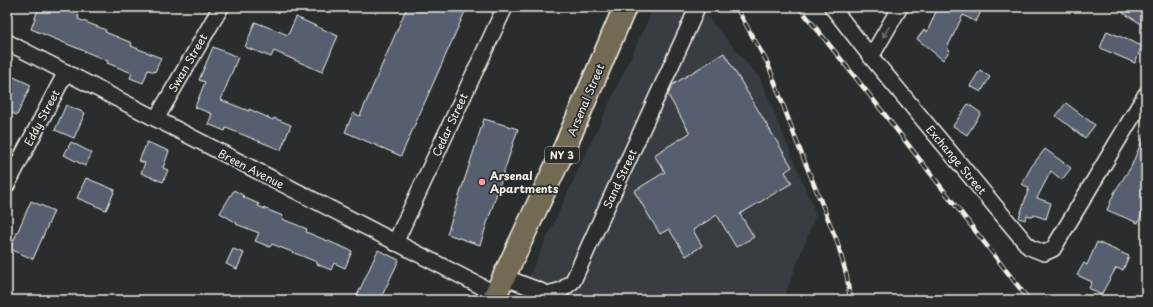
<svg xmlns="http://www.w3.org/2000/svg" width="1153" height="307" font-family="'Playpen Sans',sans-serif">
<rect width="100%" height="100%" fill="#2a2d2e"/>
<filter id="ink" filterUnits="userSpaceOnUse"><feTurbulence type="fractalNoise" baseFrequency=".025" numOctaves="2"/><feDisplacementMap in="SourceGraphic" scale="8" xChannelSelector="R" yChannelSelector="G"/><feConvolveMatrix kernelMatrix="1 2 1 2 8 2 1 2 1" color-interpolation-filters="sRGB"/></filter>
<g filter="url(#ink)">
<path fill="#373c42" d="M654 7H699L760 78 816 214 783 300H518Z"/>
<g fill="#565e6f" stroke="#f4f1e8">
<path d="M39 7H58L79 16 78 19 106 30 105 32 132 43 131 46 161 58 155 72 148 70 143 83 130 78 132 73 107 63 108 61 31 29Z"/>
<path d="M407 7H467L401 156 345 132 353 113 360 116Z"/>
<path d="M938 7H983L976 22 963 15 947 48 950 50 943 60 917 39 924 30 927 32Z"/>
<path d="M1114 7H1146V27Z"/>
<path d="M296 17 338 36 322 72 274 51 271 57 245 47 255 22 288 35Z"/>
<path d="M1107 31 1142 46 1135 63 1100 48Z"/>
<path d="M213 47 238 57 221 100 249 111V109L273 120 274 118 291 125 281 150 226 128 225 131 208 124 212 114 195 107 205 82 199 80Z"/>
<path d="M724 53 792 167 785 172 792 183 740 214 754 237 736 247 717 215 693 230 702 246 686 256 669 229 660 234 634 191 665 172 654 155 690 133 668 95 672 85Z"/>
<path d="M980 70 990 77 981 92 970 86Z"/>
<path d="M7 74 31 85 17 115 7 111Z"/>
<path d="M1066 103 1095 125 1085 138 1056 116Z"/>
<path d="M968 104 981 113 967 135 953 126Z"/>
<path d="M66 105 85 113 74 138 55 130Z"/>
<path d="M484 119 518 129 480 245 447 234Z"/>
<path d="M1146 131V204L1138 223 1107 210 1115 191 1131 167Z"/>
<path d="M71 142 92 153 85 166 64 155Z"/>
<path d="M147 142 169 151 163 168 168 170 163 182 141 173 145 163 139 161Z"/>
<path d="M1045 149 1071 168 1062 180 1051 171 1037 198 1051 203 1046 219 1034 215 1033 217 1027 215 1025 220 1019 218 1029 188 1022 184 1031 167Z"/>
<path d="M86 178 115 190 106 210 77 198Z"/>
<path d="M234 190 244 196 243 197 259 204 258 206 283 216 282 219 307 229 306 232 352 251 345 268 334 263 331 270 317 264V262L272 244 270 247 255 241 259 233 236 224 237 223 220 213Z"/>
<path d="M31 201 54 211 33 259 10 249Z"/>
<path d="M1097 242 1129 256 1123 270 1116 268 1101 295 1089 288 1092 282 1077 275 1084 263 1087 265Z"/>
<path d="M233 249 244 253 237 269 226 264Z"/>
<path d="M378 250 399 260 380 300H355Z"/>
</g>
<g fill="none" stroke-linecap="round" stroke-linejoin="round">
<g stroke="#f4f1e8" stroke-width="18">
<g id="minor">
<path d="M832 7 871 57 1029 247 1044 253 1053 249 1146 94"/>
<path d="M7 42 496 294"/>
<path d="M871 57 900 7"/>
<path d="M156 119 221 7"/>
<path d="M7 185 66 72"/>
<path d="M395 243 505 7"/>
<path d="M504 277 548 294 562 290 573 281 691 22 697 7"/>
</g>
</g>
<g stroke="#f4f1e8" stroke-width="25">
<path id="highway" d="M493 300 565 147 625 7"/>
</g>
<use href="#minor" stroke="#2a2d2e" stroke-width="15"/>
<use href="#highway" stroke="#736b52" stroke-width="22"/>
<g stroke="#f4f1e8" stroke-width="4.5">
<g id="rail">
<path d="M736 7 768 64 798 145 837 241 847 277 850 300"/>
<path d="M799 7 868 93 1029 300"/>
</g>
</g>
<use href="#rail" stroke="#2a2d2e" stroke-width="3" stroke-dasharray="9" stroke-linecap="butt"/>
</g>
<defs><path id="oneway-shaft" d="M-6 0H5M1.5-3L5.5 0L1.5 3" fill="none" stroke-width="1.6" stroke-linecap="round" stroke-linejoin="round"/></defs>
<use stroke="#71726f" href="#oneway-shaft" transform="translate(886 32) rotate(120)"/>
</g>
<circle fill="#ff9aa2" stroke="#2a2d2e" stroke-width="1.5" cx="482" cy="182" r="4"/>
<g text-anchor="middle" stroke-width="3.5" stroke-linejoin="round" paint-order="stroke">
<rect fill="#2a2d2e" stroke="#b7b6b0" stroke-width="1" x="545" y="147" width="34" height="16" rx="3"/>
<g font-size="10" font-weight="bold" fill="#f4f1e8">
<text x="562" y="159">NY 3</text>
</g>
<g font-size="11" fill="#f4f1e8" stroke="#2a2d2e">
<text transform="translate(188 63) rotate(-60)" y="4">Swan Street</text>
<text transform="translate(586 100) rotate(-67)" y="4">Arsenal Street</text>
<text transform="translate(42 118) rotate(-62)" y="4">Eddy Street</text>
<text transform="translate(450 125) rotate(-65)" y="4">Cedar Street</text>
<text transform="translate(956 160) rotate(50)" y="4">Exchange Street</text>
<text transform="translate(251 169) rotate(27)" y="4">Breen Avenue</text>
<text transform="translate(620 179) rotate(-65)" y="4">Sand Street</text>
</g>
<g font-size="11" font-weight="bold" fill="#f4f1e8" stroke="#2a2d2e" text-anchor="start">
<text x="490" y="180">Arsenal<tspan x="490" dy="13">Apartments</tspan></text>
</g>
</g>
<rect width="1153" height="307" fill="none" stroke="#2a2d2e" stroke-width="24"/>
<rect x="12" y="12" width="1129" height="283" fill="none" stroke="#f4f1e8" stroke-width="1.5" filter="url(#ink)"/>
</svg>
